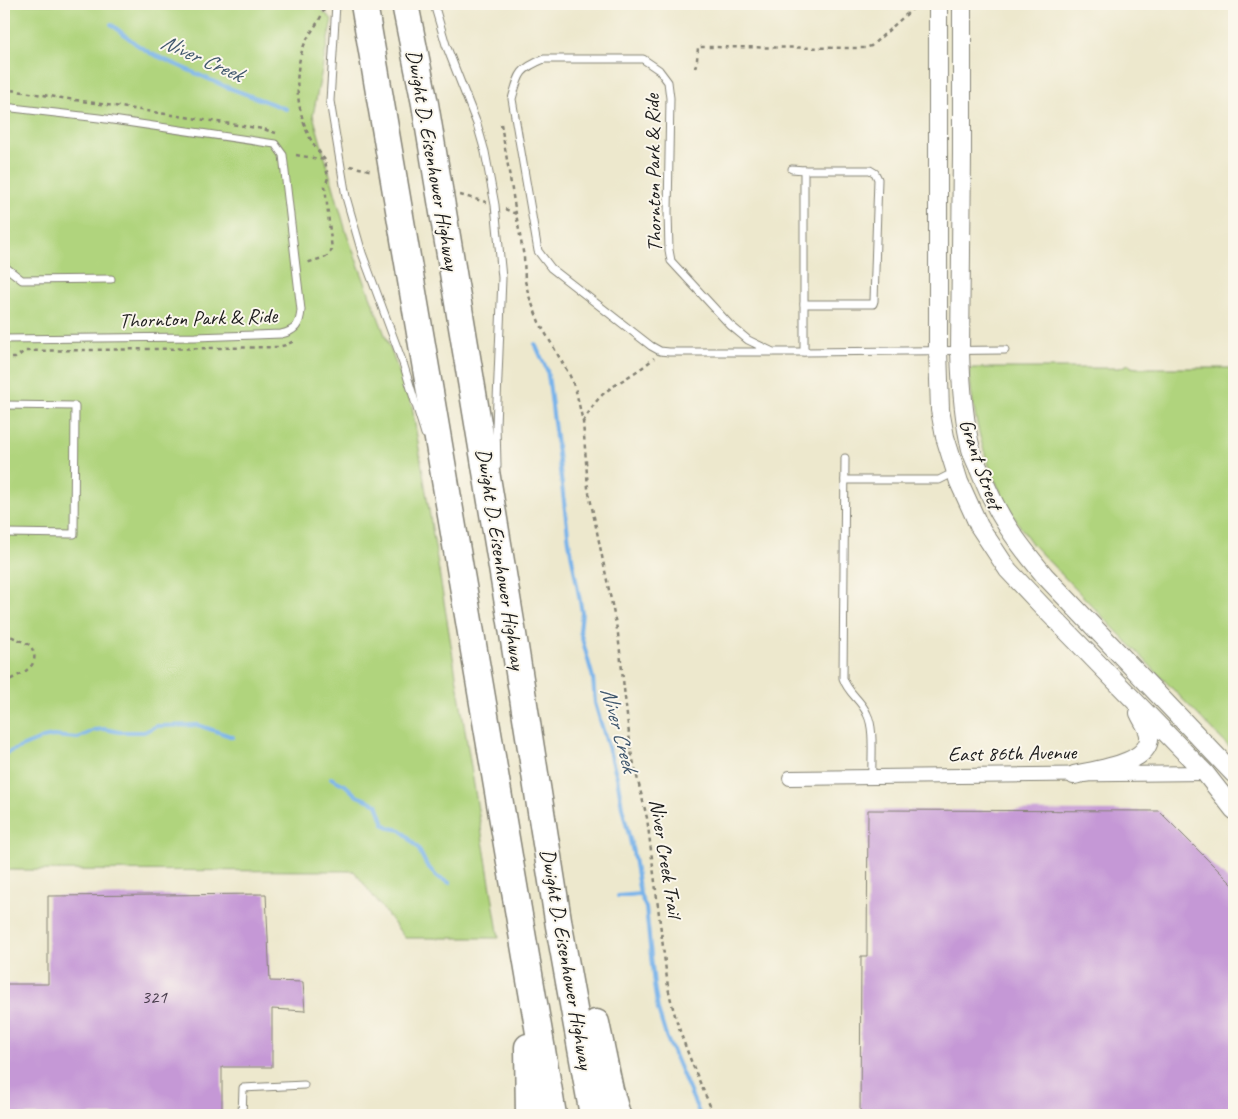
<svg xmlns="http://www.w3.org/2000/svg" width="1238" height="1119" font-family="Caveat,sans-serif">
<rect width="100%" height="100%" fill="#fbf7ec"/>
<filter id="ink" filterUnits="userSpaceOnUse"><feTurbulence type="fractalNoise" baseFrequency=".02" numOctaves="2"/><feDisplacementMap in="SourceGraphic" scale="10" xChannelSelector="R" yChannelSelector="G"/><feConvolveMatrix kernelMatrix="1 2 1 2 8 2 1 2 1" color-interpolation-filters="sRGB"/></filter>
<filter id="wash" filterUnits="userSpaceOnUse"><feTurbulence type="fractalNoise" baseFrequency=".0096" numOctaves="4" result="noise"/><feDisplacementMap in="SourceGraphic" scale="20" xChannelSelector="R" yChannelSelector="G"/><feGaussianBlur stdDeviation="1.12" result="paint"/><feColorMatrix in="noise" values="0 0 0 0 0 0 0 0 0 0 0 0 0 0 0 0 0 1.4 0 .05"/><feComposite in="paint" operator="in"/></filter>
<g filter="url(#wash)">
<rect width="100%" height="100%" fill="#ede8cd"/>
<g fill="#b0d47d" stroke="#66784c">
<path d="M4 4H314L332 19 313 115 347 235 412 406 499 938H405L354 871 4 870V349H11L4 332Z"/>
<path d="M1129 364 1131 367 1137 368H1234V752L1033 545C994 492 977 444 970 380L969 371 972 368H1119Z"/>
</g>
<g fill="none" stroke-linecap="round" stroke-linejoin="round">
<g stroke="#78b3ea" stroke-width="4">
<path d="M111 24 136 44 150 53 224 86 286 109"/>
<path d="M535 344 547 370 549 382 569 542 582 612 580 631 593 678 595 703 617 777 622 807 633 852 640 894 646 908 654 985 658 1010 666 1036 700 1115"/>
<path d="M4 754 43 738 53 736 78 738 94 730 105 729 119 732H144L157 726 198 725 233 737"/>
<path d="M331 778 345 785 357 796 377 804 384 824 390 828 401 830 418 848 426 864 437 877 450 883"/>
<path d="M618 896 640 894"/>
</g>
</g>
<g id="blocks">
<g fill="#c598d6">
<path d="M868 810 1159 811 1234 886V1115H860L861 956H867Z"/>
<path d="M266 894 270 981 303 982 305 1011 272 1009V1067H222V1115H4V984H48V896Z"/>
</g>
</g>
</g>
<g filter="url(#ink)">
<use href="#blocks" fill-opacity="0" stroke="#848274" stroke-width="1"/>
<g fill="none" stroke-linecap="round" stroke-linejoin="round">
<g stroke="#848274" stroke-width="9">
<g id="service">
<path d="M336 4 330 101 346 197 362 253 404 366 425 434"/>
<path d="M434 4 446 45 477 124 485 152 495 205 502 278 496 425 497 466"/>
<path d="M4 107 99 118 275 144 283 155 301 310C300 325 295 331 281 334L195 337 4 339"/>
<path d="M792 169 804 170V352"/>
<path d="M4 266 22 280 111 279"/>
<path d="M804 304H873L874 301 878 179 875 173 870 170H804"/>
<path d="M773 352 748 340 730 325 671 261 669 250 668 212 670 98 668 82 659 70 643 59H544C519 69 519 74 512 99L538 251 551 268 651 346 660 351 669 352H804L1005 350"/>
<path d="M4 405 75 406 74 534 4 533"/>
<path d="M845 458 843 678C848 694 861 699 867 714 875 729 871 759 872 777"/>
<path d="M845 480H939L955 472"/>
<path d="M242 1115 243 1088 304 1085"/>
</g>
</g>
<g stroke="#848274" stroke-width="16">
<path id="minor" d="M790 778 1205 773"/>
</g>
<g stroke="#848274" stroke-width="20">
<g id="tertiary">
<path d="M938 4V350L940 410 945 437 959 482 979 526 1008 570 1042 606 1205 773 1234 810"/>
<path d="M962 4V154L960 351C961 383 963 418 971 449 973 457 978 466 981 474 998 517 1016 541 1045 576L1234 774"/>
<path d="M1074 775C1095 770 1152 764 1149 735 1148 727 1142 720 1139 713"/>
</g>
</g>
<g stroke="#848274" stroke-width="29">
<g id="motorway">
<path d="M364 4 553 1115"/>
<path d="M405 4 425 104 512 628 559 926 593 1115"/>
<path d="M596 1023 610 1090 617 1115"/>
<path d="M528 1047 529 1115"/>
</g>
</g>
<g stroke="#848274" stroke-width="2.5" stroke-dasharray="4 4" stroke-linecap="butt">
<path d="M695 68 697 60 698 47 865 48 871 46 918 4"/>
<path d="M4 89 263 129 276 133"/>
<path d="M501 124 516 214"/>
<path d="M296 155 325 160 328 178 325 186 332 250 326 257 306 263"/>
<path d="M325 160C319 152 312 143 308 134 296 106 293 71 305 43 311 30 322 20 325 5"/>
<path d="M350 166 373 171"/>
<path d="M460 195 486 202"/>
<path d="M505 209 516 214 524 257 525 281 529 296 539 322 570 376 576 391 583 422 588 488 618 634 631 752 647 818 668 987C677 1032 696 1073 714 1115"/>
<path d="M4 358H15L25 351 278 347 286 345 296 340"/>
<path d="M583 422C590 410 597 398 608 390 623 379 640 371 654 358"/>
<path d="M4 633 30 645C45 668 18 674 4 683"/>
</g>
<use href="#service" stroke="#fff" stroke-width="7"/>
<use href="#minor" stroke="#fff" stroke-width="14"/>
<use href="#tertiary" stroke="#fff" stroke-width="18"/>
<use href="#motorway" stroke="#fff" stroke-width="26"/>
</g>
</g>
<g text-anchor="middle" stroke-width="4" stroke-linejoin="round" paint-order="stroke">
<g font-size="19" fill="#463b4a">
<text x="154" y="1003">321</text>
</g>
<g font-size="21" fill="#1c1c1c" stroke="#fbf7ec">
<text transform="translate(433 160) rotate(80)" y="7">Dwight D. Eisenhower Highway</text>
<text transform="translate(653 173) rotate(-91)" y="7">Thornton Park &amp; Ride</text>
<text transform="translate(198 318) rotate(-2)" y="7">Thornton Park &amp; Ride</text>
<text transform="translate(981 464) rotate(71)" y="7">Grant Street</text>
<text transform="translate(501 559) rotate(81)" y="7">Dwight D. Eisenhower Highway</text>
<text transform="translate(1012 753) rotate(-1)" y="7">East 86th Avenue</text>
<text transform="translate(666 858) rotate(81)" y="7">Niver Creek Trail</text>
<text transform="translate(567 959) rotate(80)" y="7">Dwight D. Eisenhower Highway</text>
</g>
<g font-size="22" font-style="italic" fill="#41586e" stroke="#fbf7ec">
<text transform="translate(202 57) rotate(24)" y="8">Niver Creek</text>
<text transform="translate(620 729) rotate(75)" y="8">Niver Creek</text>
</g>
</g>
<rect width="1238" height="1119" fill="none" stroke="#fbf7ec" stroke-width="20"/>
</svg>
